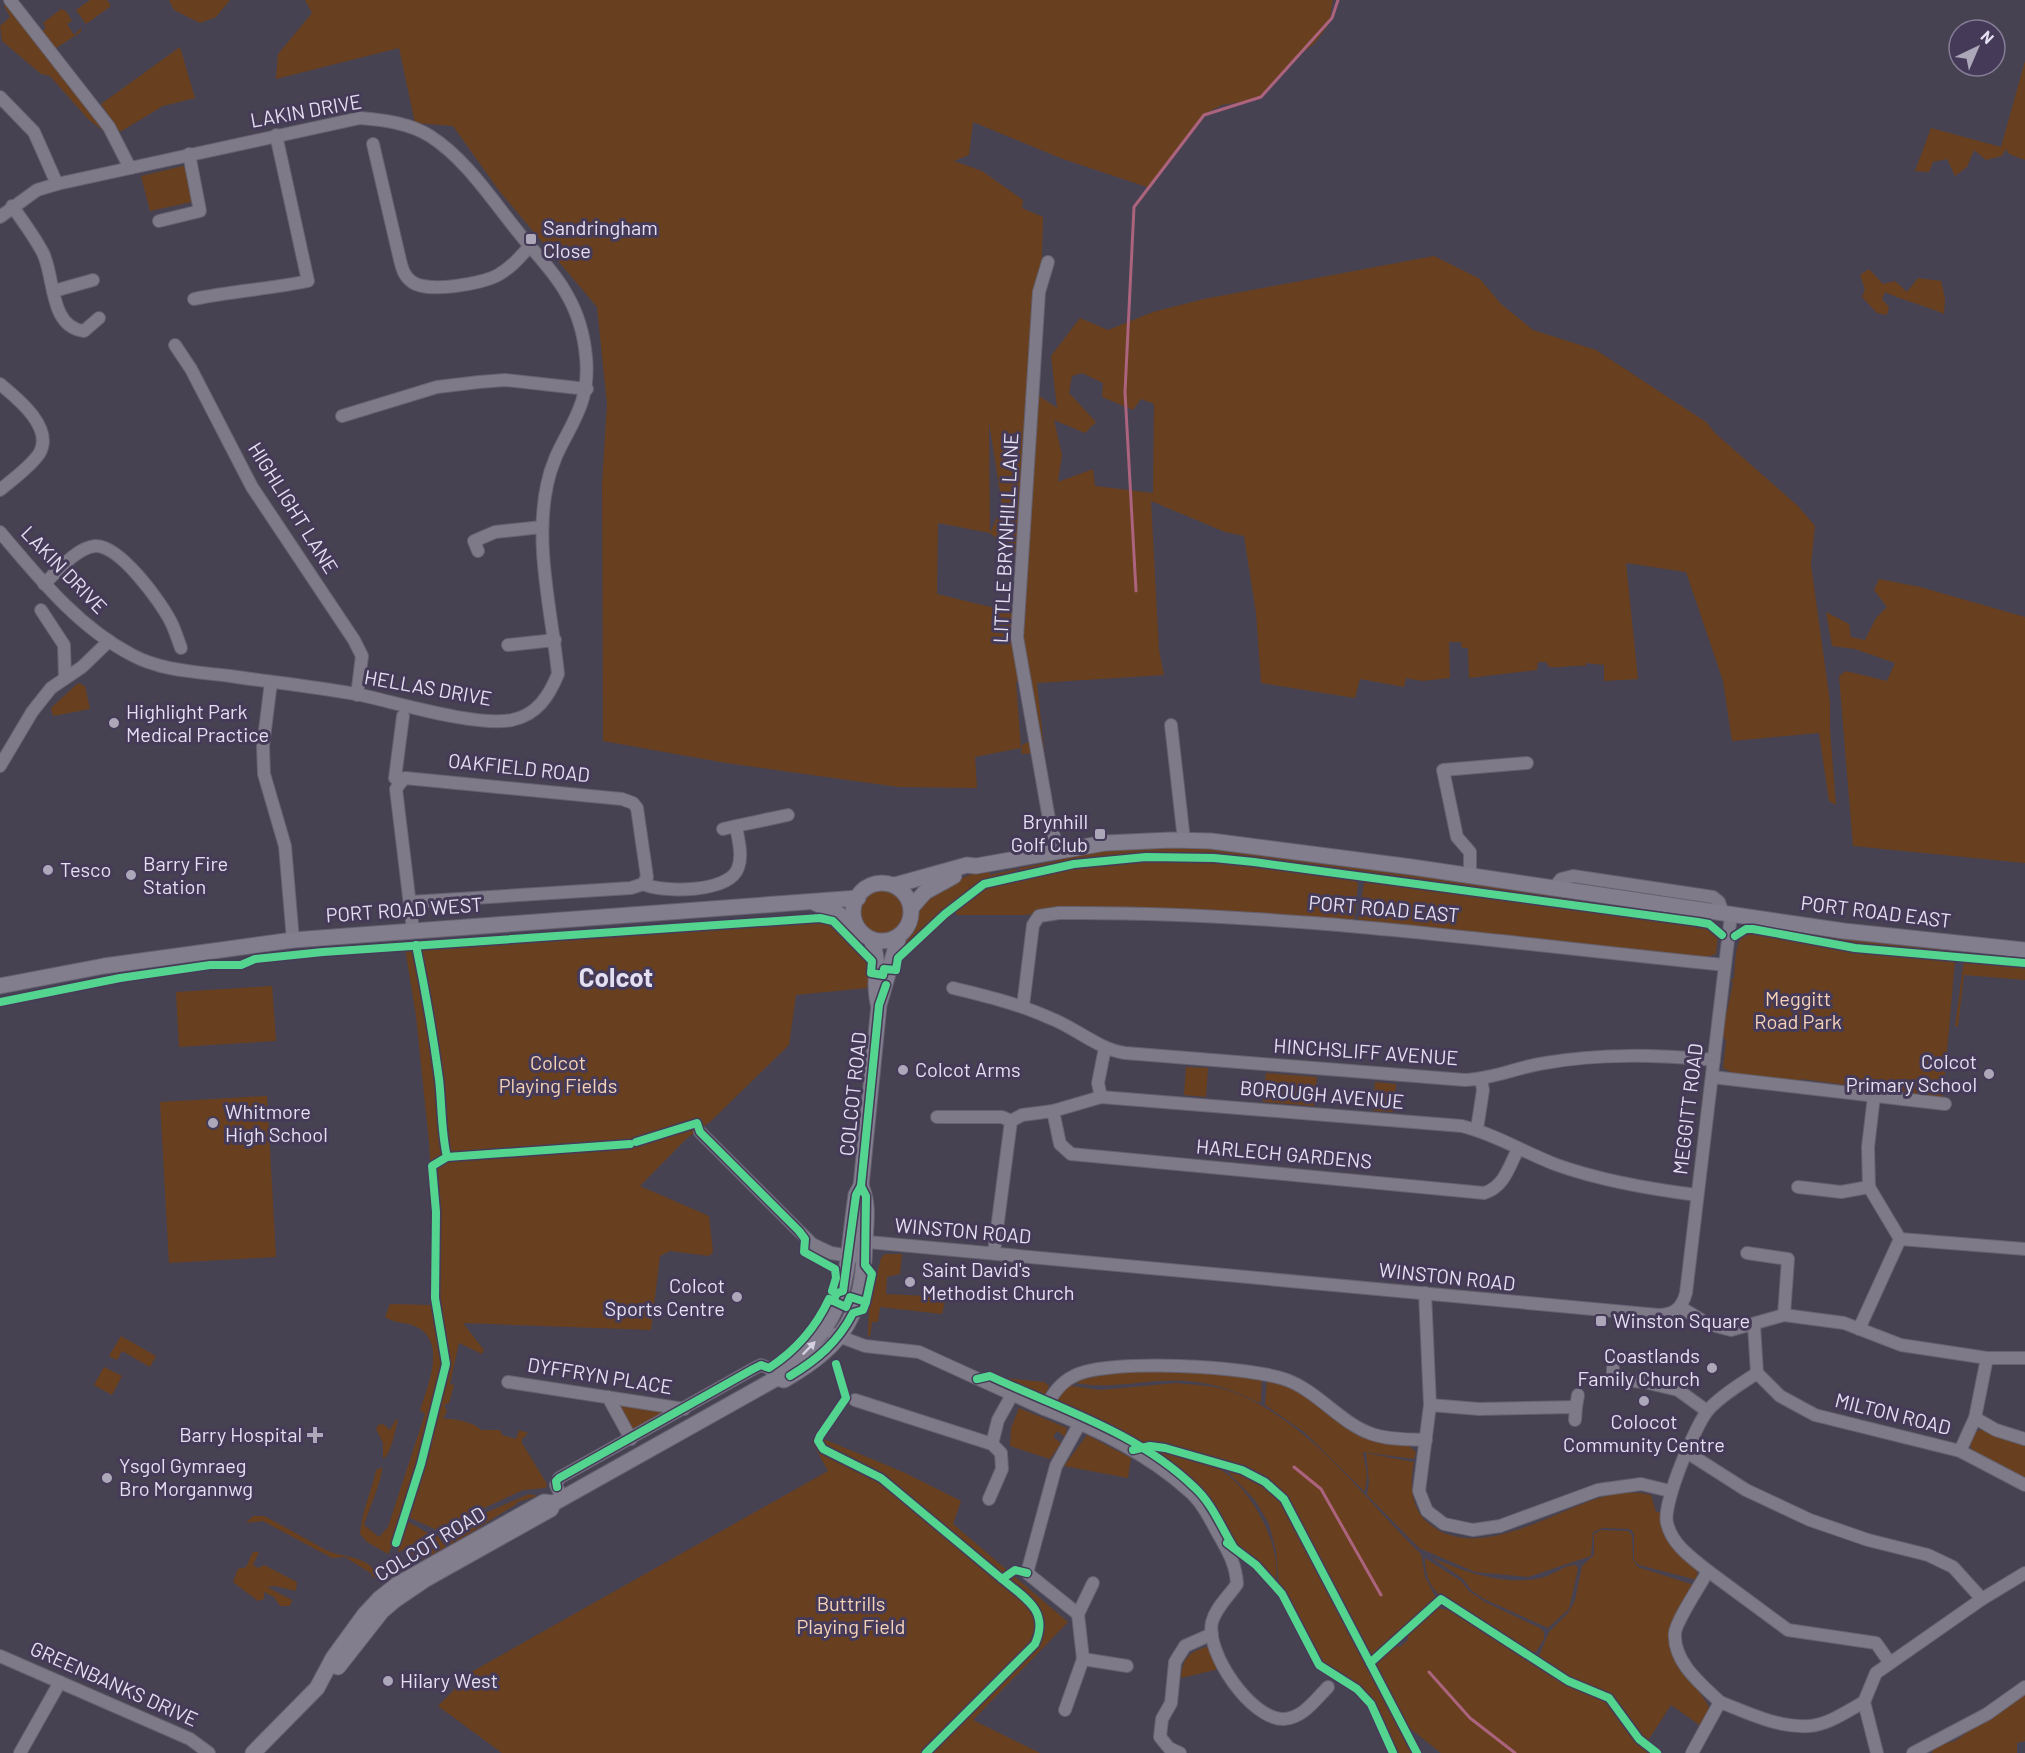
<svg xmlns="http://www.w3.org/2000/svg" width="2025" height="1753" font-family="Barlow,sans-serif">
<rect width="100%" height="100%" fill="#474252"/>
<g fill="#68401f" fill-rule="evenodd">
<path d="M90 0H107L111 6 86 24 76 10Z"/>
<path d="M169 0H230L216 17 200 23 174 10Z"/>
<path d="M305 0H1333L1329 24 1314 44 1295 58 1260 99 1222 105 1208 112 1150 188 1063 159 973 122 969 155 954 161 982 171 1023 200 1022 208 1043 217 1038 395 1057 408 1051 356 1080 318 1108 330 1153 312 1204 299 1434 256 1480 279 1501 304 1533 330 1596 350 1706 422 1716 434 1798 506 1815 526 1811 565 1830 702V730L1836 805 1829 801 1819 733 1732 741 1723 681 1686 572 1626 563 1638 679 1604 681V665L1586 663V666C1572 665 1563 668 1549 667L1546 662H1538L1537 670 1469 678 1468 648H1462L1461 642H1449L1450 678 1422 681 1406 678 1404 687 1360 679 1355 698 1261 683 1256 613 1244 536 1225 532 1151 501 1159 650 1164 675 1037 683 1045 759 1038 753 1021 754 1022 745 1030 741 1020 683 1016 681 1021 748 975 757 977 788 898 787 726 763 603 741 602 484 607 404 597 307 500 192 453 126 415 123 399 48 276 79 278 54 312 13ZM1082 373 1103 383 1102 397 1133 410 1141 399 1154 404 1153 493 1095 486 1093 469 1058 482 1062 455 1054 420 1085 433 1096 422 1069 393 1072 376ZM989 422 1002 505 991 531H990ZM938 523 990 533 1015 555 1025 585 1015 613 937 594Z"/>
<path d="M8 3 106 133 88 119 50 76 41 74 2 41 0 26 10 17 4 6Z"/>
<path d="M61 9 66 11 72 21 67 24 74 35 81 28V32L53 50 39 33 46 28 43 23Z"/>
<path d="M180 47 195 98 163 106 120 132 101 104Z"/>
<path d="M2025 61V160L2009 154 2006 149 2002 156 1986 160 1974 150 1967 167 1955 176 1947 159 1933 162 1929 172 1915 171 1931 128 2001 147Z"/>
<path d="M183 166 188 172 192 202 150 211 141 176Z"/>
<path d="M1869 269 1883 284 1895 281 1907 292 1918 278 1941 281 1945 298 1944 314C1924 305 1904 301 1885 292L1882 299 1889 307 1887 315 1877 313 1862 297 1865 289 1860 275Z"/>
<path d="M1879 579 1920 587 2025 617V863L1853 846 1839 676 1846 671 1887 681 1895 663 1855 649 1832 646 1826 612 1849 624 1851 637 1865 640 1876 618 1887 607 1874 590Z"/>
<path d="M78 683 85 686 90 709 53 716 51 708Z"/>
<path d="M1200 847 1450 879 1660 910V914L1265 860 1190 853 1086 859 1020 871 1019 868 1056 861 1055 857 1121 848Z"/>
<path d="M1173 858 1211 860 1350 877 1356 879 1358 884 1354 919 1349 921 1060 911 1024 915H956L957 906 983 887 1009 879 1097 863Z"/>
<path d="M1016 869 1017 871 980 882 901 949 903 941 914 928 920 903C943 887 961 875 989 870L990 875Z"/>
<path d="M1368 879 1695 924 1698 929 1707 926 1718 935 1716 954 1703 958 1358 921 1364 883Z"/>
<circle cx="882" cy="912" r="23"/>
<path d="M825 920 871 962 867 988 796 995 789 1045 710 1122 687 1138 640 1186 709 1216 713 1252 709 1256 670 1251 660 1256 651 1330 463 1323 484 1350 482 1354 459 1343 450 1384 454 1385 449 1403 444 1405 447 1411 443 1419C454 1418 473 1422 481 1430H500L502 1435 516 1439 519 1430 528 1433 522 1439V1443L547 1484 546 1488 523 1490 437 1530 408 1517 407 1515 437 1415V1408L432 1418 394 1542 388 1554 367 1542 360 1534C362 1510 372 1491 376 1470L382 1467C383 1478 369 1509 364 1525L379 1537 388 1527 425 1414 420 1410C428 1385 449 1338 412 1325 402 1322 395 1323 385 1317L390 1304 431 1305 433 1301V1211L429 1142 416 1016 405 948Z"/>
<path d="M1782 929 2025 955V960L1895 950 1782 932Z"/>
<path d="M1754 931 1853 951 1955 960 1943 1098 1802 1079 1797 1081 1734 1074 1723 1068 1726 1041 1722 1034 1733 983 1731 981 1734 978C1736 961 1733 933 1754 931Z"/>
<path d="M1964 960 2025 966V980L1964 975 1958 1027 1955 1026Z"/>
<path d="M272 986 276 1041 179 1047 176 992Z"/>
<path d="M1186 1067 1208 1068 1206 1097 1184 1095Z"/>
<path d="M1266 1073 1317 1077 1314 1106 1263 1102Z"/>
<path d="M1375 1082 1396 1084 1394 1112 1373 1111Z"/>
<path d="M267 1096 276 1257 169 1263 160 1102Z"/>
<path d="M885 1254H902L900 1274 887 1277 886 1294 946 1297 942 1314 880 1307 878 1322H872L870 1337 868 1336 869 1305 881 1258Z"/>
<path d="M121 1336 156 1356 150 1367 122 1351 117 1360 109 1356Z"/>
<path d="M104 1367 122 1376 112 1395 94 1385Z"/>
<path d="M1176 1371 1262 1379 1261 1401 1259 1403C1228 1386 1195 1378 1159 1381 1128 1383 1102 1389 1071 1382L1118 1372Z"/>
<path d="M995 1377 1044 1382 1049 1386 1046 1394 1039 1397Z"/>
<path d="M1267 1379 1305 1394 1339 1420 1408 1445 1416 1452 1414 1459 1363 1452 1367 1475 1365 1492 1304 1432 1265 1405Z"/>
<path d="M1176 1383C1194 1385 1213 1385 1230 1391 1310 1420 1362 1497 1421 1554L1425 1577 1436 1598 1375 1656 1366 1653 1315 1553 1286 1501 1275 1488 1263 1478 1244 1470 1181 1451 1139 1443 1104 1424 1062 1407 1056 1400 1066 1385 1100 1390Z"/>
<path d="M618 1405 664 1409 666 1413 634 1432Z"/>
<path d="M1019 1408 1067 1428 1065 1437 1057 1431 1053 1437 1061 1443 1050 1459 1010 1446 1011 1428Z"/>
<path d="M396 1419 398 1420C395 1430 391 1455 383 1459V1443L376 1429 378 1425 383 1424 390 1430Z"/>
<path d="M1983 1429 2025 1440V1480L1972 1452 1970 1444 1973 1433Z"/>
<path d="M1087 1435 1131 1458 1128 1478 1064 1466Z"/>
<path d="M821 1438 903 1472 961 1501 953 1524 1068 1622 973 1720 1040 1753H502L438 1706 473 1671 828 1471 812 1442Z"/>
<path d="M1157 1450C1175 1454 1195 1457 1211 1464 1248 1481 1282 1543 1276 1582L1232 1541 1205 1494 1151 1451Z"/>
<path d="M1366 1453 1414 1462C1410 1482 1410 1507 1427 1522 1476 1566 1555 1509 1606 1496 1621 1492 1636 1491 1651 1495L1656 1512H1660L1665 1532 1697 1570V1580L1639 1565 1634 1560V1534L1630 1529 1603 1528 1593 1532 1591 1556 1528 1577 1475 1572 1419 1548 1367 1495 1369 1482Z"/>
<path d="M1227 1471H1234L1261 1481 1278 1496 1308 1549 1389 1709 1415 1753H1395L1377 1706 1366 1691 1328 1669 1316 1659 1304 1640 1279 1587 1276 1551 1269 1524 1255 1500Z"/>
<path d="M529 1494 538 1496 517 1502V1504C494 1517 473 1533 449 1545L441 1532Z"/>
<path d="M253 1516H264C286 1527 305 1539 326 1550 344 1559 367 1554 379 1577L377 1579 371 1576 372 1574 345 1557 332 1558 263 1521 246 1523Z"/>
<path d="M405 1520 428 1533C418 1539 408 1550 398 1552Z"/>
<path d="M1601 1530 1628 1531 1632 1535 1633 1560 1638 1567 1694 1585C1685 1601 1668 1622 1669 1641 1671 1663 1710 1700 1709 1709 1708 1715 1703 1721 1701 1726L1671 1705 1647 1742 1638 1735 1610 1693 1569 1679 1538 1658 1549 1632 1569 1612 1575 1600 1582 1566 1594 1555V1534Z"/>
<path d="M437 1535 446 1547 424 1559 409 1554 419 1541Z"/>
<path d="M253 1552H259L253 1565 258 1568 264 1565 297 1582 296 1591 275 1586 267 1587 292 1600 290 1606H280L274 1597 264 1592V1599L258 1601 233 1582 238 1569 246 1567Z"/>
<path d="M1431 1557C1464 1572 1504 1586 1541 1578 1554 1575 1563 1565 1576 1565L1578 1569 1569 1609 1548 1628 1484 1599 1472 1591 1463 1579Z"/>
<path d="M1425 1558 1461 1581 1469 1591 1485 1602 1540 1628 1544 1632V1639L1536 1652 1523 1651C1497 1634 1454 1614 1434 1589 1427 1581 1425 1568 1425 1558Z"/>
<path d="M1435 1608 1452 1610 1558 1677 1601 1695 1652 1753H1441L1403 1723 1374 1670 1379 1662 1394 1646 1400 1647 1408 1640V1633Z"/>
<path d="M1206 1647 1211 1649 1219 1669 1181 1678C1182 1659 1189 1652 1206 1647Z"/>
<path d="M2025 1692V1741L2017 1743V1753H1932L1936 1746 1955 1741Z"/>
</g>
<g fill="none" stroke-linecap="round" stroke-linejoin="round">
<g stroke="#ac637d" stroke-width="3">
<path d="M1136 591 1125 392 1134 207 1204 115 1261 97 1332 18 1338 0"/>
<path d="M1294 1467 1321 1489 1381 1595"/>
<path d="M1429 1672 1470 1718 1515 1753"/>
</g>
<g stroke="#656170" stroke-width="14">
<g id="minor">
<path d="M10 0 109 127 130 168"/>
<path d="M0 97 34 132 57 184"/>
<path d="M373 144 400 260C402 268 404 276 411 281 425 294 482 284 498 275 511 268 520 257 530 246"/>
<path d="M12 206C23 221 34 236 43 253 55 277 49 327 84 331L99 318"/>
<path d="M0 217 37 190 57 184 360 118C384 120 409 123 430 136 466 159 492 200 519 233 534 252 554 271 566 293 578 313 584 335 586 357 592 416 557 434 547 485 534 546 552 613 558 674 549 696 537 715 512 720 475 727 395 702 356 694 314 687 272 682 230 676 197 672 162 671 132 655 78 627 39 578 0 532"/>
<path d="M159 221 200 211 189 154"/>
<path d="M1048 262 1039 292 1017 637 1049 819 1058 850"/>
<path d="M54 291 93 280"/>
<path d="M194 299C232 291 270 289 308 281L276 135"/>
<path d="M175 345 191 369 252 487 354 640 362 656 357 695"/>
<path d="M0 384C17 398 55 428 39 454 29 468 13 479 0 490"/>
<path d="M342 416 437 387 479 382 505 380 587 389"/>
<path d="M478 551 474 541 495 532 542 527"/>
<path d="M44 584C58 571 76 548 95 546 119 544 161 602 171 622 175 630 178 640 181 648"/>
<path d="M41 610 64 645 65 678"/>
<path d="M508 645 555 640"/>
<path d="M271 682 263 746 264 774 285 846 293 940"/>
<path d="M403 716 395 778 401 782 396 789 413 930"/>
<path d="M1171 725 1184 840"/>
<path d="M0 766 32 712 51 688 82 667 109 641"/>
<path d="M401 782 405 778 622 799 633 803 637 808 647 877 643 884"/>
<path d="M723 829 736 826"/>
<path d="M1470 876V852L1457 837 1443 770 1527 763"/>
<path d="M643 884C663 893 729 893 738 868 743 855 738 839 736 826L788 815"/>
<path d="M1554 888 1561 879 1573 876 1713 897 1719 902 1723 913"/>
<path d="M410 902 631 888 643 884"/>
<path d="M953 988C986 996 1019 1004 1050 1018 1076 1028 1098 1049 1125 1053L1465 1080C1492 1079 1518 1067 1545 1063 1602 1053 1657 1055 1714 1060"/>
<path d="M1023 1006 1033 925 1039 916 1059 913C1282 911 1503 943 1725 965"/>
<path d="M1712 1077 1945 1104"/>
<path d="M1874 1096 1868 1147 1869 1187 1900 1239"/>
<path d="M1101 1097 1098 1083 1105 1048"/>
<path d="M1053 1111 1060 1144 1071 1154 1484 1193C1504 1187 1509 1167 1518 1149"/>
<path d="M937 1117H1002L1011 1121 1022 1115 1053 1111 1101 1097 1462 1126C1495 1134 1525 1153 1557 1165 1602 1181 1649 1189 1697 1195"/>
<path d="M1477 1129 1483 1090 1481 1079"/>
<path d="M700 1132 812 1244 831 1253 857 1257"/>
<path d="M1798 1187 1841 1192 1869 1187"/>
<path d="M1900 1239 2025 1249"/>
<path d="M857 1241 1658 1315C1674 1315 1682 1308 1686 1293L1731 915"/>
<path d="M994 1252 1011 1121"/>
<path d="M1747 1253 1788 1259 1784 1315"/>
<path d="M1425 1293 1430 1405 1419 1491 1427 1511 1444 1524 1473 1530 1500 1526 1598 1490 1641 1484 1670 1491"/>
<path d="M1680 1307 1708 1324 1731 1330 1784 1315 1844 1323 1901 1345 1987 1358H2025"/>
<path d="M1859 1329 1900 1239"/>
<path d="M833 1334 865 1346 919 1352 1044 1409C1052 1396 1059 1383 1074 1376 1107 1358 1251 1366 1287 1380 1319 1392 1340 1423 1372 1434 1389 1440 1408 1439 1426 1440"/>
<path d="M1613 1368V1379L1644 1382 1678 1390 1707 1411"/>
<path d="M1757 1373 1780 1396 1815 1415 1960 1451 2025 1485"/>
<path d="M508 1382 684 1409"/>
<path d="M608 1397 631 1439"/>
<path d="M855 1400 992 1444 1001 1453 1002 1469 989 1499"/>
<path d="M1430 1405 1479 1409 1576 1407 1575 1420"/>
<path d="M1576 1407 1578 1395"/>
<path d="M1044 1409C1096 1429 1147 1453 1189 1491 1203 1503 1211 1521 1220 1537 1229 1553 1236 1565 1237 1584 1229 1596 1216 1607 1212 1622 1205 1652 1251 1720 1284 1719 1303 1718 1315 1700 1328 1687"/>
<path d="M1975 1418 1996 1430 2025 1439"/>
<path d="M992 1444 998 1420 1012 1395"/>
<path d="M1960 1451 1975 1418 1987 1358"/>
<path d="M1688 1453 1746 1490 1810 1520 1868 1540 1928 1555 1953 1567 1982 1599"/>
<path d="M562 1498 556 1485 559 1478 753 1369 761 1365 769 1368 777 1378"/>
<path d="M1708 1571 1788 1630 1876 1643 1890 1663"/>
<path d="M1078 1614 1093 1583"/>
<path d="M0 1656 190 1739 209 1753"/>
<path d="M1083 1659 1127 1666"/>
<path d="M1720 1702C1748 1713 1778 1728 1809 1726 1828 1725 1847 1711 1864 1702"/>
<path d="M1065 1710 1083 1659 1078 1614 1027 1573 1056 1466 1080 1423"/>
<path d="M20 1753 60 1682"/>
<path d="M1180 1753 1169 1748 1160 1737 1162 1719 1171 1703 1175 1662 1185 1646 1212 1634"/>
<path d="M1692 1753 1720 1702C1701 1684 1673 1662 1675 1633 1676 1621 1701 1584 1708 1571 1692 1558 1672 1545 1667 1523 1662 1504 1696 1423 1709 1409 1723 1394 1741 1384 1757 1373L1754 1325"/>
<path d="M1877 1753 1864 1702 1876 1673 1982 1599 2025 1573"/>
<path d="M1913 1753 1987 1714 2025 1687"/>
</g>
</g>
<g stroke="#656170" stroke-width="17">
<g id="major">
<circle cx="882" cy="912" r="29"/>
<path d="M895 885 967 865 976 866 1105 843 1171 840 1211 841 1412 867 1844 931 2025 950"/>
<path d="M815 903 837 913 855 926"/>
<path d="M911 908 925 892 954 876"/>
<path d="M871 939C882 967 872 977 878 1003"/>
<path d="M0 986 104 966 293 940 858 898"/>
<path d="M777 1378 784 1380C847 1344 863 1313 865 1241 866 1222 869 1203 861 1186"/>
<path d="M338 1667 382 1611 395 1600 426 1579 551 1509"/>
<path d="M253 1753 317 1688 333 1658 365 1614 379 1599 398 1584 544 1502 554 1503 777 1378 779 1372C853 1320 844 1275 856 1195L861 1186 879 1005 899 936"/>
</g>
</g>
<use href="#minor" stroke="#7e7a88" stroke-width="12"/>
<use href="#major" stroke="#827e8d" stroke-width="15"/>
<g stroke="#453b59" stroke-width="11">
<g id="cycleway">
<path d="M1735 936 1746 929H1753L1855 948 2025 963"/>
<path d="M0 1002 120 978 210 965H241L255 959 323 952 820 918 833 921 872 961 871 973 883 975 884 969 896 970 898 958 945 914 984 884 1074 864 1146 857 1214 858 1254 862 1698 922 1709 924 1722 935"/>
<path d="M636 1142 697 1123 700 1132 799 1231 805 1239 804 1252 835 1269 836 1278 832 1291"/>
<path d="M447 1157 630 1144"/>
<path d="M833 1301 837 1293 843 1291 856 1195 861 1186 879 1005 886 985"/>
<path d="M836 1364 846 1398 820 1436 818 1441 823 1449 881 1478 1002 1579"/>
<path d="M790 1376C818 1359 838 1342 853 1313L863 1310 866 1302"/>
<path d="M977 1379 990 1376C1060 1409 1137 1432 1194 1487 1212 1503 1221 1527 1234 1548"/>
<path d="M1133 1450 1150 1446 1165 1448 1242 1470 1265 1482 1284 1499 1370 1663"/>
<path d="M557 1487 556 1481 559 1478 753 1369 761 1365 769 1368C795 1351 816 1327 829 1299L846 1307 850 1297 866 1302 872 1274 865 1265 866 1196 861 1186"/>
<path d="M396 1543 421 1464 446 1364 435 1298 436 1212 432 1166 447 1157C441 1131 442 1105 439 1079 433 1034 425 989 416 945"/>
<path d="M1227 1543 1256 1565 1282 1594 1319 1665 1357 1689 1371 1704 1393 1753"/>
<path d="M926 1753 1035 1644C1050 1611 1025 1598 1002 1579L1015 1570 1027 1573"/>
<path d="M1417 1753 1370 1663 1441 1599 1568 1681 1609 1698 1639 1739 1657 1753"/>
</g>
</g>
<use href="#cycleway" stroke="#53d58f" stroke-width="8"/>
</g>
<defs><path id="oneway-solid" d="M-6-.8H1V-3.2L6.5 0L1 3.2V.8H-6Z" transform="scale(1.5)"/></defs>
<use fill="#d5d0e2" href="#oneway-solid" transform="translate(809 1348) rotate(-46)"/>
<g fill="#ada8b9" stroke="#453b59" stroke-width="2">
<rect x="525" y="233" width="12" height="12" rx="3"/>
<circle cx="114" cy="723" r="6"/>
<rect x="1094" y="828" width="12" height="12" rx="3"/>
<circle cx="48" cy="870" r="6"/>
<circle cx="131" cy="875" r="6"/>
<circle cx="903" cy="1070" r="6"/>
<circle cx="1989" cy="1074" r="6"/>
<circle cx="213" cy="1123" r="6"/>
<circle cx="910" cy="1282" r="6"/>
<circle cx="737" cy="1297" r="6"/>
<rect x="1595" y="1315" width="12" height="12" rx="3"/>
<circle cx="1712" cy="1368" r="6"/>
<circle cx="1644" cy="1401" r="6"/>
<path d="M312 1426h6v6h6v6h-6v6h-6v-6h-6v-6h6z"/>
<circle cx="107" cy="1478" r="6"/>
<circle cx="388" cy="1681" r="6"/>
</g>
<g text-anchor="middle" stroke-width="6" stroke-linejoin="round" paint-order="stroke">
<g font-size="20" fill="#e4dff1" stroke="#453b59">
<text transform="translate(306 111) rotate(-10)" y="7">LAKIN DRIVE</text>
<text transform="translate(293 508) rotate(58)" y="7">HIGHLIGHT LANE</text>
<text transform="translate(1006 538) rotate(-87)" y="7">LITTLE BRYNHILL LANE</text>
<text transform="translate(64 570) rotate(46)" y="7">LAKIN DRIVE</text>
<text transform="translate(428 688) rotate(10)" y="7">HELLAS DRIVE</text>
<text transform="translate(519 768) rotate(6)" y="7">OAKFIELD ROAD</text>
<text transform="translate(1384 909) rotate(5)" y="7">PORT ROAD EAST</text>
<text transform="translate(404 910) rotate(-4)" y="7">PORT ROAD WEST</text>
<text transform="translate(1876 912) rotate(7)" y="7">PORT ROAD EAST</text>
<text transform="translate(1366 1052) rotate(4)" y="7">HINCHSLIFF AVENUE</text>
<text transform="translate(853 1094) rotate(-84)" y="7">COLCOT ROAD</text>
<text transform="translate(1322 1095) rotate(5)" y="7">BOROUGH AVENUE</text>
<text transform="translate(1688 1109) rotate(-83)" y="7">MEGGITT ROAD</text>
<text transform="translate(1284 1154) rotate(5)" y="7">HARLECH GARDENS</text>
<text transform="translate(963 1231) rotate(5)" y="7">WINSTON ROAD</text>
<text transform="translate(1447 1277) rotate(6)" y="7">WINSTON ROAD</text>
<text transform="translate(600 1376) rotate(9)" y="7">DYFFRYN PLACE</text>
<text transform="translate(1893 1414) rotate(14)" y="7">MILTON ROAD</text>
<text transform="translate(430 1544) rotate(-31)" y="7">COLCOT ROAD</text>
<text transform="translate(114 1684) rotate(24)" y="7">GREENBANKS DRIVE</text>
</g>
<g font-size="20" fill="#e4dff1" stroke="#453b59" text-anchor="start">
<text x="543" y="235">Sandringham<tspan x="543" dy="23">Close</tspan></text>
<text x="126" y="719">Highlight Park<tspan x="126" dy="23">Medical Practice</tspan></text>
<text x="1088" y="829" text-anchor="end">Brynhill<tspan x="1088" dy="23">Golf Club</tspan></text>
<text x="143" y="871">Barry Fire<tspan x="143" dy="23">Station</tspan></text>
<text x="60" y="877">Tesco</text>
<text x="1977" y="1069" text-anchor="end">Colcot<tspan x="1977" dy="23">Primary School</tspan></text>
<text x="915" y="1077">Colcot Arms</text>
<text x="225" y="1119">Whitmore<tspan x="225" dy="23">High School</tspan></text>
<text x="922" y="1277">Saint David's<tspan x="922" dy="23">Methodist Church</tspan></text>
<text x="725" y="1293" text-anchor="end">Colcot<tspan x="725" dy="23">Sports Centre</tspan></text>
<text x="1613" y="1328">Winston Square</text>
<text x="1700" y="1363" text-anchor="end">Coastlands<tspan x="1700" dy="23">Family Church</tspan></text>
<text x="1644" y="1429" text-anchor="middle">Colocot<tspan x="1644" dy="23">Community Centre</tspan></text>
<text x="302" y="1442" text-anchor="end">Barry Hospital</text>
<text x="119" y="1473">Ysgol Gymraeg<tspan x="119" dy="23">Bro Morgannwg</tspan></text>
<text x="400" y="1688">Hilary West</text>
</g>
<g font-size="20" fill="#f6d2b7" stroke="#453b59">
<text x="1798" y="1006">Meggitt<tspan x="1798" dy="23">Road Park</tspan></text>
<text x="558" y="1070">Colcot<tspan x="558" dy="23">Playing Fields</tspan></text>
<text x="851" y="1611">Buttrills<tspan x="851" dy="23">Playing Field</tspan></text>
</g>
<g font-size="26" font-weight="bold" fill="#e4dff1" stroke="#453b59">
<text x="616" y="987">Colcot</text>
</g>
</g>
<g transform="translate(1977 48) rotate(44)"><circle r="28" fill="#453b59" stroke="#857d96" stroke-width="1.5"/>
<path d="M0-4.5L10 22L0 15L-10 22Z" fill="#ada8b9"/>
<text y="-9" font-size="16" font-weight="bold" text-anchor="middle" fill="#e4dff1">N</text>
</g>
</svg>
